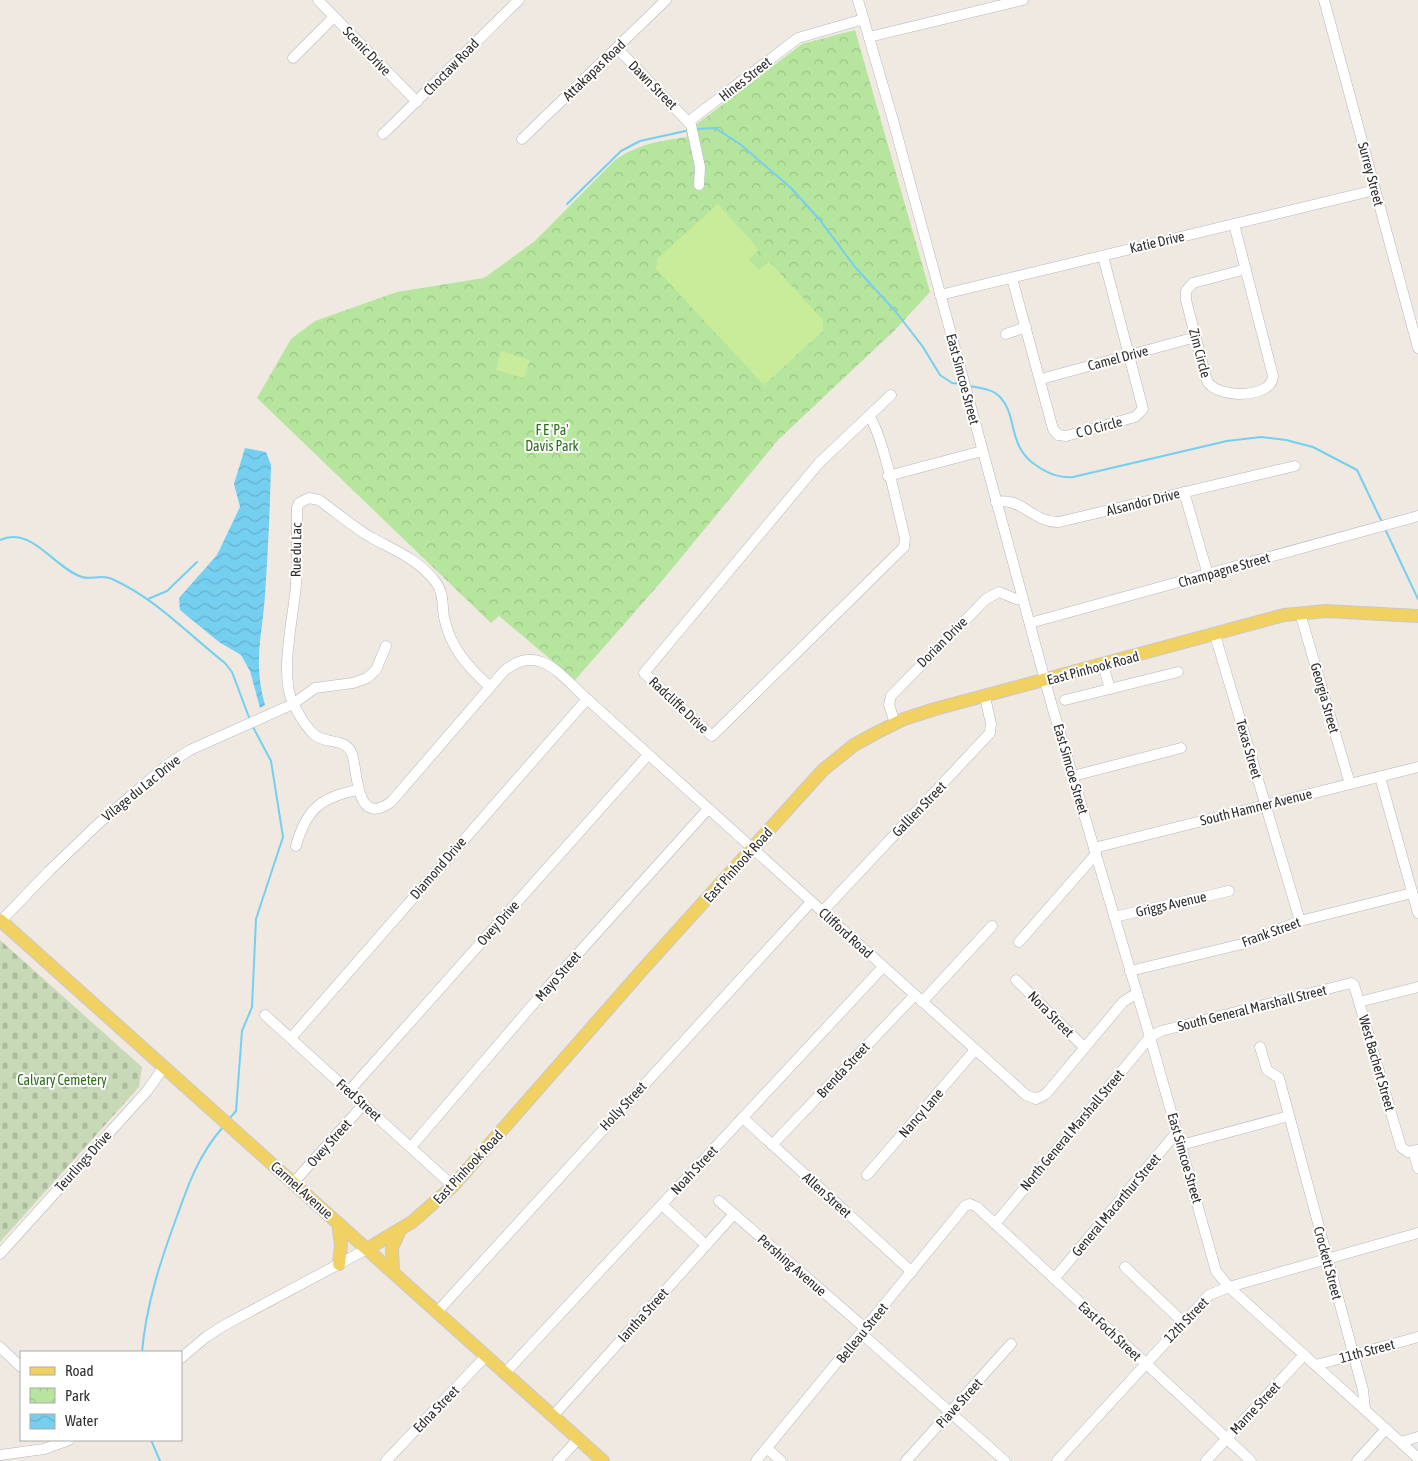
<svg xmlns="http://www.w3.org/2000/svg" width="1418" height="1461" font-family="'Asap Condensed',sans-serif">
<defs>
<pattern id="cemetery-stones" width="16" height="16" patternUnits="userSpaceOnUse" patternTransform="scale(1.25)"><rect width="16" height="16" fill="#c8d9b8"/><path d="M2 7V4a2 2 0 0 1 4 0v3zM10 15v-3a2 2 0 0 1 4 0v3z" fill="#acbb9e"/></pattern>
<pattern id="park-crowns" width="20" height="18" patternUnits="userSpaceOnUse" patternTransform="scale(1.25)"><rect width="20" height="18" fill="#b6e59e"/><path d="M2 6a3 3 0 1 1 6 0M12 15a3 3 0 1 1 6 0" fill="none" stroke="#9dc588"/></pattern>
<pattern id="water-waves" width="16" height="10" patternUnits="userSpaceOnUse" patternTransform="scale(1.25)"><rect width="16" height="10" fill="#75cff0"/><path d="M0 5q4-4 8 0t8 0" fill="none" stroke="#66b2ce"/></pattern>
</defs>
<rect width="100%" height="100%" fill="#efe9e1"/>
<path fill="url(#cemetery-stones)" d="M0 940 142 1067 139 1087 0 1242Z"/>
<path fill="url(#park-crowns)" d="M855 30 930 292 896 329 778 440 661 582 575 680 499 616 491 623 257 398 291 339 315 321 397 292 484 278 535 241 615 160C638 144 660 141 687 137L686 128 697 124 802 44Z"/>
<g fill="#c9ec9a">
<path d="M718 204 759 250 749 259 759 270 769 261 823 320V331L764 385 656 269 657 259Z"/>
<path d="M501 351 530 360 524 378 496 370Z"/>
</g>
<path fill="url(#water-waves)" d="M245 448 266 452 271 465C270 508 268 552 265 595 262 638 253 662 265 705L260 708 250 671 241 655 219 642 180 610 179 598 217 555 240 507 234 484Z"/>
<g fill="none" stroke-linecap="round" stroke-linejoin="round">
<g stroke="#75cff0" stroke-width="2">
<path d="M697 129 715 128 740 144 791 188 820 220 855 267 896 312 923 347 940 375 952 383 961 384"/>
<path d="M567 204 621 151 640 141 690 130"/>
<path d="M970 386C980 388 992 389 999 396 1019 416 1006 446 1037 466 1049 474 1059 478 1073 477L1227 441 1261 437 1286 440 1313 447 1357 470 1381 520"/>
<path d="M1386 531 1418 599"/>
<path d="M0 540C31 525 54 568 82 577 91 580 102 574 112 579 155 598 188 634 225 663L232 672 250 720"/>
<path d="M148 599 167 591 197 562"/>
<path d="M229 1119 236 1111 242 1031 252 1007 256 919 283 837 271 761 253 727"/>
<path d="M142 1352C146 1306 160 1262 176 1219 188 1185 199 1154 223 1127"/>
<path d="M151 1440 160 1461"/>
</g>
<g stroke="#b4b7c1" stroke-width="11">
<g id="minor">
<path d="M318 0 417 102"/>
<path d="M858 0 893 120 1052 706 1150 1037 1216 1271 1229 1287 1418 1458"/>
<path d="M1324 0 1418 348"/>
<path d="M869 37 1023 0"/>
<path d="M617 48 691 125 700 167 699 185"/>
<path d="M293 58 334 17"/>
<path d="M688 122 798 38 864 19"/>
<path d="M383 134C429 90 473 44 519 0"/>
<path d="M522 139 666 0"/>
<path d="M1234 224 1273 376C1272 399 1217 399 1207 381L1186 300V291L1193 283 1246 269"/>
<path d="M1012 278 1053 429 1058 435 1066 436 1135 417 1143 409 1103 256"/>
<path d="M940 295 1375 190"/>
<path d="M1006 334 1026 327"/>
<path d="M1041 379 1196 337"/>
<path d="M869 416C883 434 898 512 905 538L904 547 712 736 644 673 819 463 891 395"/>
<path d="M888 476 982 451"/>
<path d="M1184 492 1208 575"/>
<path d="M996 502C1021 496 1033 523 1059 522L1295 466"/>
<path d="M1300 613 1350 784"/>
<path d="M1030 623 1418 516"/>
<path d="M1215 635 1300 921"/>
<path d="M1103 665 1110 689"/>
<path d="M489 686C467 666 450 647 444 617 442 606 444 594 437 584 420 560 396 551 372 538 353 527 336 512 319 500L309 498 299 503 297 508C297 533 297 559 296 584 294 616 278 677 294 705 299 715 307 729 316 736 328 744 346 738 352 754 358 771 355 828 391 802L504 671C539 642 561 676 587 699L1026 1095 1036 1099 1046 1094 1123 1002 1137 993"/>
<path d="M1065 700 1178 672"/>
<path d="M895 723 889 705 891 696 986 599 999 592 1016 599H1023"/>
<path d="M1073 776 1181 748"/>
<path d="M1380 777 1418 913"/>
<path d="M296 846C306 810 320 797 358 790"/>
<path d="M1094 848 1418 767"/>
<path d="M822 912 990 733 991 724 985 697"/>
<path d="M1114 917 1229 891"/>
<path d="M1 921 49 871 98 824 167 765 190 750 293 704 315 688 353 683 367 678 376 670 386 646"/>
<path d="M1019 942 1096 854"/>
<path d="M1130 971 1242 944 1300 921 1412 893"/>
<path d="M1016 980 1085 1048"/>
<path d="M922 1002 992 926"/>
<path d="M1359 1002 1418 987"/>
<path d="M265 1015 453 1186"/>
<path d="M291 1038 587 699"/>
<path d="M1260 1047 1267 1070 1279 1078 1363 1390 1365 1410"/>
<path d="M349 1091 648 755"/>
<path d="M743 1118 912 1272"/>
<path d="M772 1145 914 996"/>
<path d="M1181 1145 1289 1116"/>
<path d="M411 1147 547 988 708 809"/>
<path d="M1413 1151 1418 1168"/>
<path d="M867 1175 975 1050"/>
<path d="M294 1182 364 1104"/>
<path d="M719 1201 866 1329"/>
<path d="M662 1205 706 1245"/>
<path d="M995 1224 1150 1037 1161 1031 1351 983 1354 985 1401 1147 1408 1152 1418 1150"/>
<path d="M0 1254 147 1091 164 1067"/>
<path d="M1125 1267 1183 1322"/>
<path d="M1054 1279 1177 1132"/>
<path d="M437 1312 811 902"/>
<path d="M862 1334 1005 1461"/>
<path d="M0 1347 21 1367"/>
<path d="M181 1358 206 1337 223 1326 367 1249"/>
<path d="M1316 1365 1418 1337"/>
<path d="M505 1373 883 967"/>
<path d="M553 1416 734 1214"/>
<path d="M1401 1442 1418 1437"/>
<path d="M767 1448 781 1461"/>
<path d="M0 1455 44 1449 69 1440"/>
<path d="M386 1461 486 1356"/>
<path d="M558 1461 578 1439"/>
<path d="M756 1461 965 1206 970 1204 977 1207 1251 1461"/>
<path d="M906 1461 1011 1344"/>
<path d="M1057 1461 1209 1295 1229 1287 1418 1233"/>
<path d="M1206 1461 1304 1355"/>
<path d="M1357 1461 1386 1429"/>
</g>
</g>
<g stroke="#c9c9c9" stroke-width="14">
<g id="major">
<path d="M0 920 603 1461"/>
<path d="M338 1223 341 1245 339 1264"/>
<path d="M367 1249 412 1222 453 1186 644 968 823 770 854 745 876 733 904 719 935 709 1284 615 1326 611 1418 616"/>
<path d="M393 1271 392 1248 400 1230"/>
</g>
</g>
<use href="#minor" stroke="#fff" stroke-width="10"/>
<use href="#major" stroke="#f2d163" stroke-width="12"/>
</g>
<g text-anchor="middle" stroke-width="4" stroke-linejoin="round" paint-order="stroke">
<g font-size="14" fill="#2e2e2e" stroke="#fff">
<text transform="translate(367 51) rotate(46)" y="5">Scenic Drive</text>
<text transform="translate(451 67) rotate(-46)" y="5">Choctaw Road</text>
<text transform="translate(594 70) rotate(-44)" y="5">Attakapas Road</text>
<text transform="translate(745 79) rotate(-38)" y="5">Hines Street</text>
<text transform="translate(653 85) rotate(45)" y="5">Dawn Street</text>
<text transform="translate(1371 174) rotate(75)" y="5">Surrey Street</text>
<text transform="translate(1157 242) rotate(-13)" y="5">Katie Drive</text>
<text transform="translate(1200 353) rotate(75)" y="5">Zim Circle</text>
<text transform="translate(1118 358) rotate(-15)" y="5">Camel Drive</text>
<text transform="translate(963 379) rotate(75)" y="5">East Simcoe Street</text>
<text transform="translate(1099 427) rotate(-15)" y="5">C O Circle</text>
<text transform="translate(1143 502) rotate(-14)" y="5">Alsandor Drive</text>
<text transform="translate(296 550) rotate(-89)" y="5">Rue du Lac</text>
<text transform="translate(1224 570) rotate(-16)" y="5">Champagne Street</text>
<text transform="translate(942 642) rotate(-45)" y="5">Dorian Drive</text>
<text transform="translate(1093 668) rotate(-15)" y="5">East Pinhook Road</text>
<text transform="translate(1325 698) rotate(74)" y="5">Georgia Street</text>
<text transform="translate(679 705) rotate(43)" y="5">Radcliffe Drive</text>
<text transform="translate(1249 749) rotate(74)" y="5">Texas Street</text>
<text transform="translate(1071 769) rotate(74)" y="5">East Simcoe Street</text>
<text transform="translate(141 788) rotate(-39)" y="5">Vilage du Lac Drive</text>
<text transform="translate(1256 807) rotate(-14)" y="5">South Hamner Avenue</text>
<text transform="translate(919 809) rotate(-46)" y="5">Gallien Street</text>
<text transform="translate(738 865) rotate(-48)" y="5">East Pinhook Road</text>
<text transform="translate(438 868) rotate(-49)" y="5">Diamond Drive</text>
<text transform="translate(1171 904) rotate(-13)" y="5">Griggs Avenue</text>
<text transform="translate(498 923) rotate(-48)" y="5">Ovey Drive</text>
<text transform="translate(1271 932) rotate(-20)" y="5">Frank Street</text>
<text transform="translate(846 933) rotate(42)" y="5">Clifford Road</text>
<text transform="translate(558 976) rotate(-49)" y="5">Mayo Street</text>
<text transform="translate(1252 1008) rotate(-14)" y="5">South General Marshall Street</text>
<text transform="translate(1051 1014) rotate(45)" y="5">Nora Street</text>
<text transform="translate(1377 1063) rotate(74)" y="5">West Bachert Street</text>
<text transform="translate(843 1070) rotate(-47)" y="5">Brenda Street</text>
<text transform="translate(359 1100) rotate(42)" y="5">Fred Street</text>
<text transform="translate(623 1106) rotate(-47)" y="5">Holly Street</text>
<text transform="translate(921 1113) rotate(-49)" y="5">Nancy Lane</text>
<text transform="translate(1072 1130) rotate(-50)" y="5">North General Marshall Street</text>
<text transform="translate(329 1143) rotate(-48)" y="5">Ovey Street</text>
<text transform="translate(1185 1158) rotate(74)" y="5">East Simcoe Street</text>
<text transform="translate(83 1161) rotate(-48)" y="5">Teurlings Drive</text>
<text transform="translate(468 1167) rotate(-47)" y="5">East Pinhook Road</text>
<text transform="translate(694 1170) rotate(-47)" y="5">Noah Street</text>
<text transform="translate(302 1190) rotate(42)" y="5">Carmel Avenue</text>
<text transform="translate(827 1195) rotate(42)" y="5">Allen Street</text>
<text transform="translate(1116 1205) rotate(-50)" y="5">General Macarthur Street</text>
<text transform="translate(1328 1263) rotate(75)" y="5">Crockett Street</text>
<text transform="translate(792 1265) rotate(41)" y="5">Pershing Avenue</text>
<text transform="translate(643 1315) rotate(-48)" y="5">Iantha Street</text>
<text transform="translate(1186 1320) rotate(-46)" y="5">12th Street</text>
<text transform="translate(1110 1331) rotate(43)" y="5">East Foch Street</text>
<text transform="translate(862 1333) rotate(-51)" y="5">Belleau Street</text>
<text transform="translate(1367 1351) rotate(-15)" y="5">11th Street</text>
<text transform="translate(959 1403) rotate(-48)" y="5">Piave Street</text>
<text transform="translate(1255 1408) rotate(-47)" y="5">Marne Street</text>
<text transform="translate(436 1409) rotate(-46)" y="5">Edna Street</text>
</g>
<g font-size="14" fill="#2c6e1b" stroke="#fff">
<text x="552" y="435">F E 'Pa'<tspan x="552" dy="16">Davis Park</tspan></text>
<text x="62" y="1085">Calvary Cemetery</text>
</g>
</g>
<rect x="20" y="1351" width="162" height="90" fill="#ffffff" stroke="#ababab"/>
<rect x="30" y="1367" width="25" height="8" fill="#f2d163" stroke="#ababab"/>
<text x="65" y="1376" font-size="15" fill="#2e2e2e">Road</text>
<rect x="30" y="1388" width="25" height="15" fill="url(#park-crowns)" stroke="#ababab"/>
<text x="65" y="1401" font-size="15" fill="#2e2e2e">Park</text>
<rect x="30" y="1414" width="25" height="15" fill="url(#water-waves)" stroke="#ababab"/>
<text x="65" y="1426" font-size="15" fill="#2e2e2e">Water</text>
</svg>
